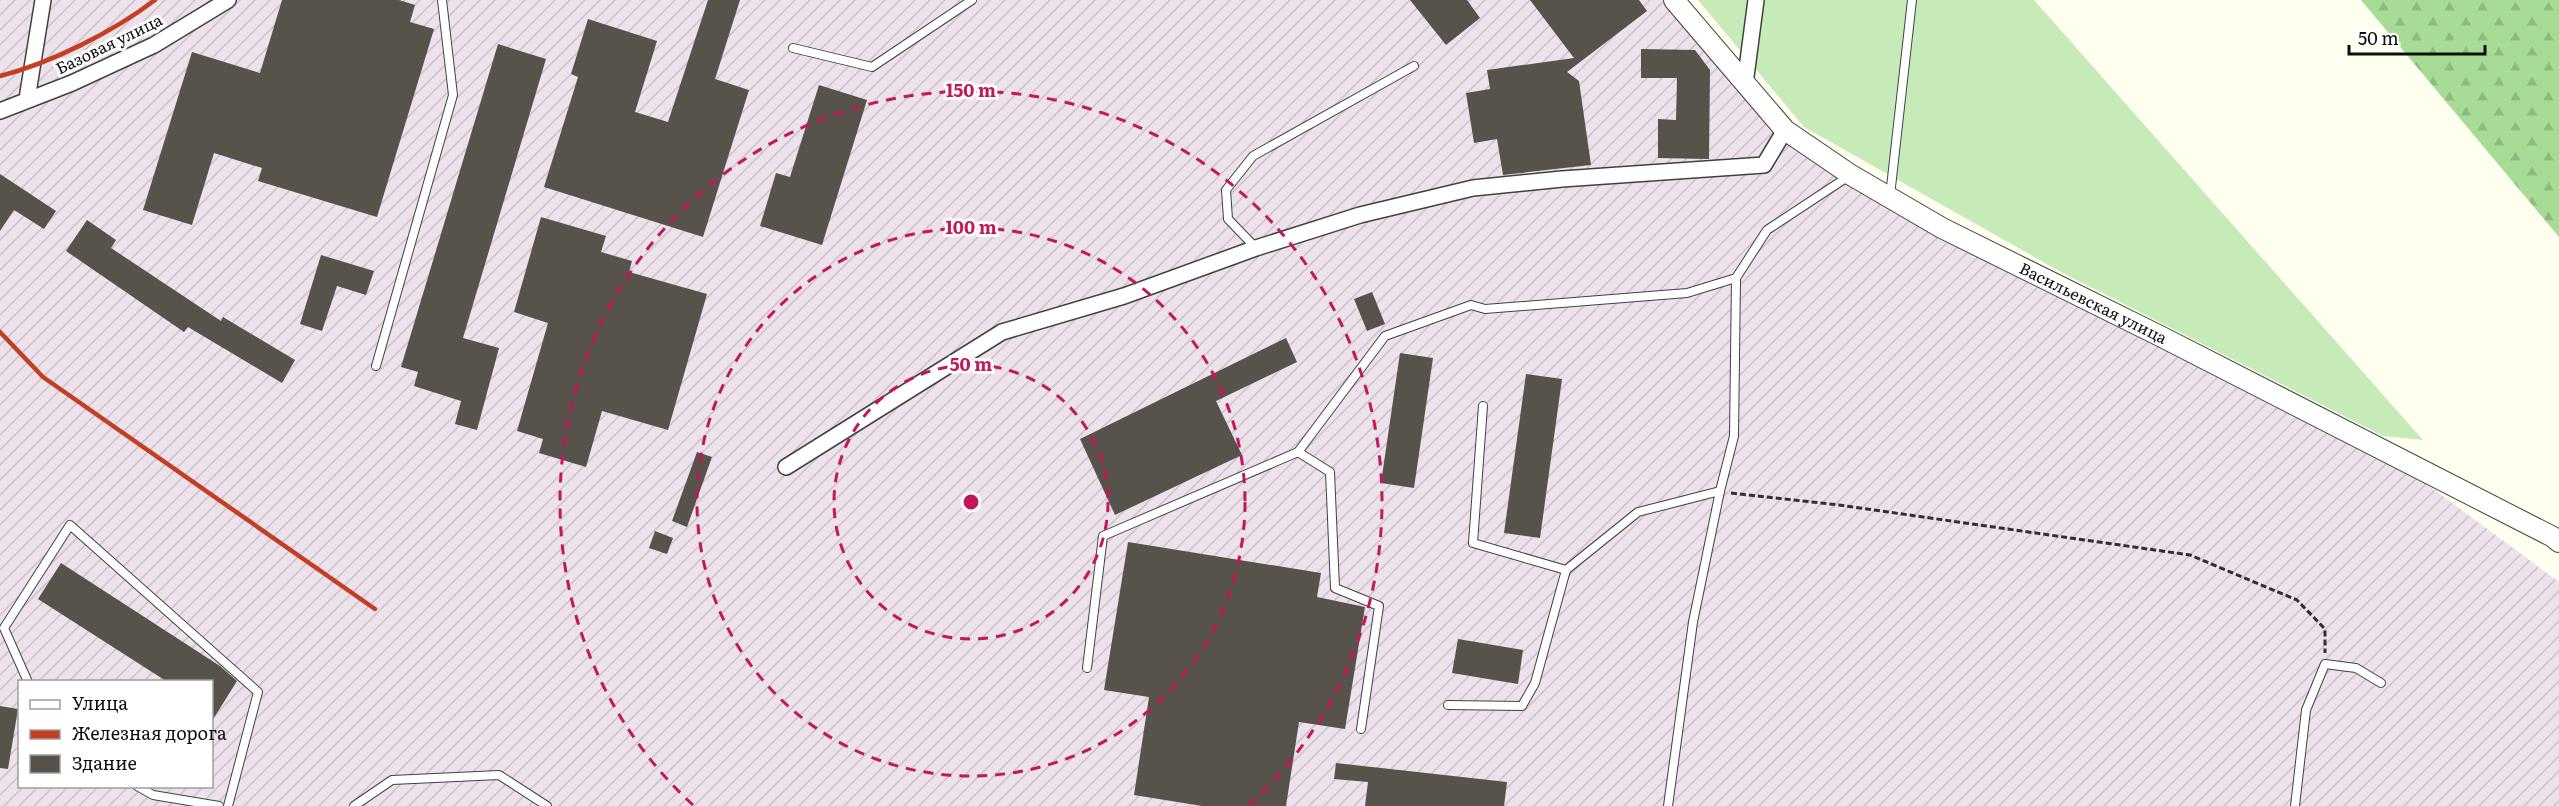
<svg xmlns="http://www.w3.org/2000/svg" width="2559" height="806" font-family="Literata,serif">
<defs>
<pattern id="industrial-furrows" width="10" height="10" patternUnits="userSpaceOnUse" patternTransform="scale(1.5)"><rect width="10" height="10" fill="#ede2ec"/><path d="M-1 1l2-2M0 10L10 0M9 11l2-2" fill="none" stroke="#cac1c9"/></pattern>
<pattern id="forest-firs" width="22" height="20" patternUnits="userSpaceOnUse" patternTransform="scale(1.5)"><rect width="22" height="20" fill="#a6dc96"/><path d="M5 1l3.5 6h-7zM16 11l3.5 6h-7z" fill="#8ebc80"/></pattern>
</defs>
<rect width="100%" height="100%" fill="#feffef"/>
<path fill="url(#industrial-furrows)" fill-rule="evenodd" d="M0 0H1678L1785 130 1859 180 2375 446 2559 582V806H0ZM20 682H212V786H20Z"/>
<path fill="url(#forest-firs)" d="M2361 0H2559V237Z"/>
<path fill="#c6ebb8" d="M1698 0H2034L2423 440 2383 436 2061 272 1804 127Z"/>
<g fill="#57524a">
<path d="M282 0H399L415 5 410 22 434 29 377 217 258 181 262 168 214 153 192 225 143 210 192 52 260 73Z"/>
<path d="M708 0H740L715 79 749 90 703 237 544 187 578 77 571 74 588 19 657 41 635 112 668 122Z"/>
<path d="M1410 0H1467L1480 18 1446 45Z"/>
<path d="M1530 0H1639L1647 11 1567 72 1579 81 1591 165 1503 175 1497 139 1474 143 1466 93 1490 89 1487 70 1574 58Z"/>
<path d="M498 44 546 59 463 338 499 348 477 430 455 424 461 401 414 386 418 372 401 367Z"/>
<path d="M1641 49 1695 50 1710 70 1709 159 1658 158V119L1676 120 1677 78H1641Z"/>
<path d="M819 85 867 100 822 245 760 226 776 173 790 177Z"/>
<path d="M0 174 56 211 44 229 14 210 0 231Z"/>
<path d="M541 217 606 236 601 252 632 261 629 272 707 294 668 430 602 411 586 467 539 453 543 439 517 431 548 323 514 312Z"/>
<path d="M87 220 116 240 111 248 221 321 223 317 295 360 282 383 188 327 184 332 66 251Z"/>
<path d="M321 255 374 271 366 295 337 286 322 331 300 324Z"/>
<path d="M1372 292 1385 324 1367 331 1354 299Z"/>
<path d="M1286 338 1297 362 1216 401 1242 455 1115 515 1080 439Z"/>
<path d="M1400 353 1433 358 1414 488 1381 483Z"/>
<path d="M1526 374 1562 379 1540 538 1504 533Z"/>
<path d="M697 452 712 457 687 527 672 521Z"/>
<path d="M655 531 673 538 667 554 649 548Z"/>
<path d="M1128 542 1321 573 1317 597 1365 607 1345 729 1299 722 1286 806H1202L1134 795 1149 697 1104 690Z"/>
<path d="M61 563 220 666 237 681 212 721V681H166L38 599Z"/>
<path d="M1458 639 1523 650 1518 684 1452 673Z"/>
<path d="M0 706 18 709 8 769 0 768Z"/>
<path d="M1336 763 1507 782 1504 806H1365L1368 782 1334 779Z"/>
</g>
<g fill="none" stroke-linecap="round" stroke-linejoin="round">
<g stroke="#414141" stroke-width="10">
<g id="service">
<path d="M793 48 872 67 972 0"/>
<path d="M1890 196 1912 0"/>
<path d="M1256 248 1228 219 1226 190 1253 156 1414 66"/>
<path d="M376 366 453 95 442 0"/>
<path d="M1483 406 1473 543 1566 570 1638 512 1720 491"/>
<path d="M1298 452 1330 472 1335 588 1379 606 1361 729"/>
<path d="M1087 668 1103 536 1298 452 1385 336 1471 305 1485 309 1687 293 1736 278 1767 230 1849 176"/>
<path d="M28 682 4 628 70 525 258 692 228 806"/>
<path d="M1448 705 1522 706 1535 683 1566 570"/>
<path d="M137 786 153 795 219 806"/>
<path d="M354 806 392 780 499 775 547 806"/>
<path d="M1668 806 1693 622 1720 491 1734 436 1736 278"/>
<path d="M2295 806 2306 710 2325 664 2356 668 2381 683"/>
</g>
</g>
<g stroke="#414141" stroke-width="18">
<g id="minor">
<path d="M1745 84 1756 0"/>
<path d="M27 99 43 0"/>
<path d="M0 111 72 83 154 45 228 0"/>
<path d="M786 467 1002 332 1124 296 1256 248 1360 215 1473 188 1562 179 1764 165 1785 130"/>
</g>
</g>
<g stroke="#414141" stroke-width="22">
<g id="tertiary">
<path id="s1" d="M1674 0 1785 130 1851 175 1942 228 2160 336 2553 537 2559 542"/>
</g>
</g>
<path stroke="#303030" stroke-width="3" stroke-dasharray="6 3" stroke-linecap="butt" d="M1731 493 1839 505 2190 555 2297 600 2325 629V653"/>
<use href="#service" stroke="#fff" stroke-width="8"/>
<use href="#minor" stroke="#fff" stroke-width="15"/>
<use href="#tertiary" stroke="#fff" stroke-width="20"/>
<g stroke="#c23f22" stroke-width="4.5">
<path d="M0 76C51 63 113 32 155 0"/>
<path d="M0 332 43 377 375 609"/>
</g>
</g>
<g fill="none" stroke="#c2185b" stroke-width="3" stroke-dasharray="10 8">
<circle cx="971" cy="502" r="137"/>
<circle cx="971" cy="502" r="274"/>
<path d="M693 805A411 411 0 1 1 1249 805"/>
</g>
<g text-anchor="middle" stroke-width="6" stroke-linejoin="round" paint-order="stroke">
<g font-size="16" fill="#0e0e0e" stroke="#fff">
<text transform="translate(109 44) rotate(-26)" y="6">Базовая улица</text>
<text dy="6" stroke="none"><textPath href="#s1" startOffset="525">Васильевская улица</textPath></text>
</g>
</g>
<circle cx="971" cy="502" r="9" fill="#c2185b" stroke="#fff" stroke-width="3"/>
<g font-size="18" text-anchor="middle" font-weight="bold" fill="#c2185b" stroke="#fff" stroke-width="6" stroke-linejoin="round" paint-order="stroke">
<text x="971" y="97">150 m</text>
<text x="971" y="234">100 m</text>
<text x="971" y="371">50 m</text>
</g>
<rect x="18" y="680" width="195" height="108" fill="#ffffff" stroke="#9f9f9f" stroke-width="1.5"/>
<rect x="30" y="700" width="30" height="9" fill="#ffffff" stroke="#9f9f9f" stroke-width="1.5"/>
<text x="72" y="710" font-size="18" fill="#0e0e0e">Улица</text>
<rect x="30" y="730" width="30" height="9" fill="#c23f22" stroke="#9f9f9f" stroke-width="1.5"/>
<text x="72" y="740" font-size="18" fill="#0e0e0e">Железная дорога</text>
<rect x="30" y="755" width="30" height="18" fill="#57524a" stroke="#9f9f9f" stroke-width="1.5"/>
<text x="72" y="770" font-size="18" fill="#0e0e0e">Здание</text>
<path d="M2349 45v9h136v-9" fill="none" stroke="#0e0e0e" stroke-width="3"/>
<text x="2358" y="45" font-size="18" fill="#0e0e0e" stroke="#ffffff" stroke-width="4.5" paint-order="stroke">50 m</text>
</svg>
